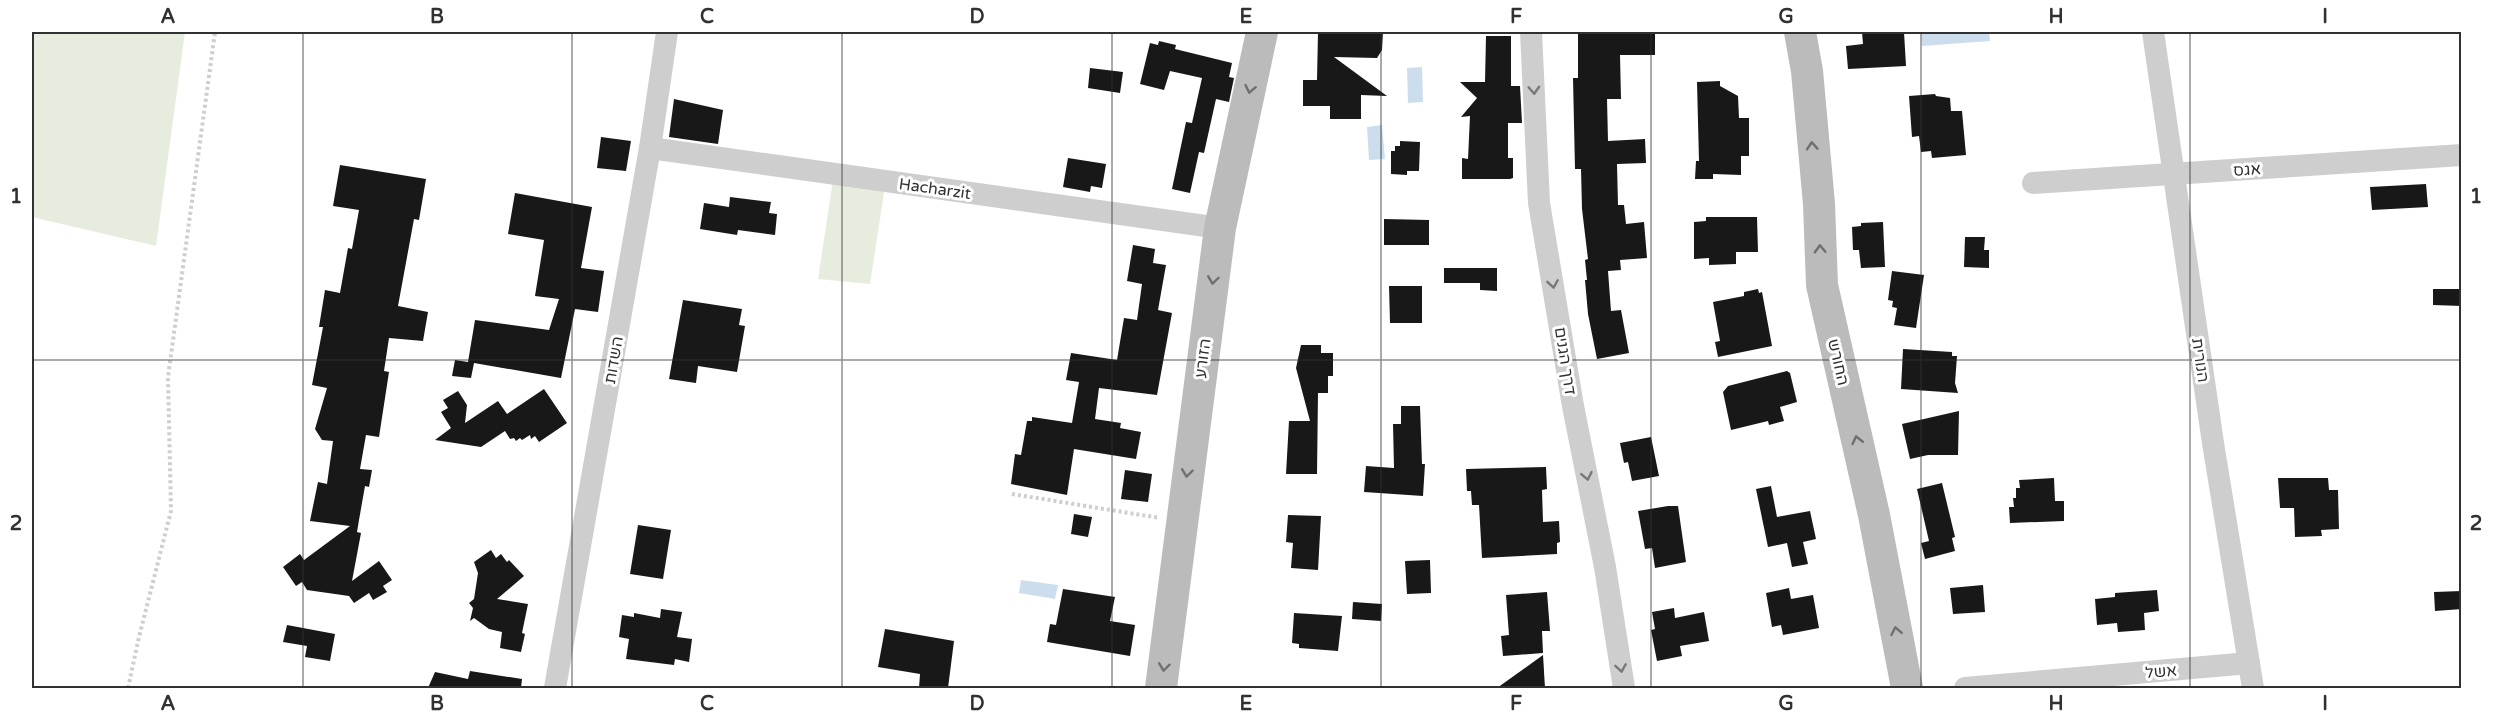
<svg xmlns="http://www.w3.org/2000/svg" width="2493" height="720" font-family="'Varela Round','Noto Sans Hebrew',sans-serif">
<rect width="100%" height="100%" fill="#fff"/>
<g fill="#e6eddf">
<path d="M32 32H185L156 246 32 217Z"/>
<path d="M833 180 885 186 870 284 818 279Z"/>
</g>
<g fill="#ccdeed">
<path d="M1921 32H1989L1990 41 1922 46Z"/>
<path d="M1422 67 1423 102 1408 103 1407 68Z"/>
<path d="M1382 125 1385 159 1369 160 1367 127Z"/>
<path d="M1021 580 1058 585 1055 599 1019 593Z"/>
</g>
<g fill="#181818">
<path d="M1318 32H1383L1382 50 1377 58 1334 57 1387 96 1361 95V119H1330V106H1303V80H1317Z"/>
<path d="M1578 32H1655V55H1620L1621 99H1607L1608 141 1645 139 1646 163 1617 164 1618 205H1624L1626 224 1644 222 1647 258 1620 260 1621 270 1608 271 1611 311 1621 310 1629 353 1597 359 1588 314 1585 280H1587L1585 260 1588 259 1582 209 1581 169H1575L1573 78H1578Z"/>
<path d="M1862 32H1904L1906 66 1848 69 1846 46 1863 44Z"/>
<path d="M1486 36H1511V86H1520L1522 123H1508V158H1513V178L1510 179H1462V158L1468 159 1470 116 1461 117 1477 98 1460 82H1485Z"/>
<path d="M1159 41 1176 45 1175 49 1232 63 1229 77 1234 78 1229 102 1216 99 1204 153 1199 152 1190 193 1172 189 1186 122 1192 123 1202 78 1170 71 1164 90 1140 84 1150 43 1158 45Z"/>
<path d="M1090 68 1123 72 1120 93 1088 88Z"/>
<path d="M1720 81V86L1738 96 1739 118H1749V156H1741V175L1713 174V179H1695L1696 161H1699L1697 82Z"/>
<path d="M1935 94 1936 96 1950 98 1951 111H1962L1966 155 1932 158 1931 151 1921 152 1919 136 1912 137 1909 96Z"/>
<path d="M674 99 723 110 718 144 669 137Z"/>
<path d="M601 137 631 141 626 171 597 168Z"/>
<path d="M1400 141 1420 142 1419 171H1407V175L1391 174V151H1395V146H1400Z"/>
<path d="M1068 158 1106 164 1102 188 1091 186 1090 192 1063 187Z"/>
<path d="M340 165 426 179 419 220 414 219 398 306 428 312 423 341 389 338 384 371 389 372 379 437 366 435 360 469 372 470 369 487 365 486 359 520 357 532 361 533 352 581 379 561 392 580 383 586 387 592 373 600 369 593 354 603 349 596 307 590 302 582 296 586 283 567 300 554 304 560 350 526 310 521 318 482 327 484 333 441 322 440 315 429 327 388 312 385 323 327H319L325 290 340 293 348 248 352 249 359 210 333 206Z"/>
<path d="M2426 184 2428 207 2372 210 2370 187Z"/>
<path d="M515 193 592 207 581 268 604 271 598 312 575 309 561 378 474 363 471 378 452 376 455 360 468 362 475 320 549 330 559 299 535 296 544 240 508 234Z"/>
<path d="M730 197 771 202 769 213 777 214 775 235 738 230 737 235 700 229 704 203 729 207Z"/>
<path d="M1706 217H1757L1758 252H1736V264L1709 265V258L1694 259V222L1706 221Z"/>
<path d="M1384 219 1429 220V245H1384Z"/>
<path d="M1883 222 1885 267 1861 268 1859 250H1853L1852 227 1861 226V223Z"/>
<path d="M1965 237H1985L1984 250H1989V268L1964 267Z"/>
<path d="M1133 245 1155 249 1153 263 1166 265 1158 310 1172 313 1157 395 1099 388 1095 419 1121 423 1120 428 1141 432 1136 459 1074 449 1067 495 1011 484 1015 454 1021 455 1027 421H1032V417L1072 423 1079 382 1066 380 1071 353 1117 360 1124 318 1137 320 1142 284 1127 281Z"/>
<path d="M1444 268H1497V291L1480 290V283H1444Z"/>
<path d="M1892 271 1924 275 1916 328 1894 325 1897 308 1892 307 1893 301 1888 300Z"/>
<path d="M1389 286H1422V323H1390Z"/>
<path d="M1758 289 1759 293 1762 292 1772 346 1718 357 1715 342 1720 341 1713 302 1744 296V292Z"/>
<path d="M2433 289H2462V306L2433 305Z"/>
<path d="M683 300 742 309 739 325 745 326 737 372 698 366 696 383 669 379Z"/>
<path d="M1301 345H1321V353H1333V376H1328V393H1318L1317 474H1286L1289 421H1310L1296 368Z"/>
<path d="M1903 349 1952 352V356H1957L1955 383 1958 393 1901 389Z"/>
<path d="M1787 371 1790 373 1797 402 1780 407 1784 421 1769 425 1768 421 1731 430 1723 392 1728 386Z"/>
<path d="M544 389 567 423 539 442 535 436 531 439 530 435 522 440 520 438 516 441 514 438 510 439 505 431 481 447 435 440 451 428 441 412 448 408 443 400 458 391 467 405 465 423 498 401 507 414Z"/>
<path d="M1401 406H1420L1422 464H1425L1423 496 1364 492 1366 466 1394 468 1393 424H1401Z"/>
<path d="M1959 411 1958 455H1928L1910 459 1902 424Z"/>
<path d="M1651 437 1659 476 1632 481 1628 462 1624 463 1620 443Z"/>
<path d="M1546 467 1547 489 1542 490 1543 522 1559 521 1560 542 1557 543V554L1482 558 1479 505H1472L1471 491H1467L1466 469Z"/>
<path d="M1125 470 1152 474 1148 502 1121 499Z"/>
<path d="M2054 478 2055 501H2064V521L2010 523 2009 507H2014L2013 498H2016V488H2020L2019 480Z"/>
<path d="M2278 478H2328L2329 490H2338L2339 529 2321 530 2322 536 2295 537 2294 508H2280Z"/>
<path d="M1942 483 1955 537 1952 538 1955 551 1925 559 1921 543 1929 541 1917 489Z"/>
<path d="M1771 486 1777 517 1810 511 1816 539 1803 542 1808 564 1792 567 1787 543 1768 547 1756 489Z"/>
<path d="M1668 506H1678L1686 562 1655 568 1652 548 1645 549 1638 511Z"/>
<path d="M1074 514 1092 517 1088 537 1071 534Z"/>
<path d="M1288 515 1321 516 1318 570 1291 568 1293 543 1286 542Z"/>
<path d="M638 525 671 530 663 579 630 574Z"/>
<path d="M491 550 496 558 501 554 507 562 509 560 524 576 497 599 528 604 522 633 525 634 521 652 500 648 502 632 489 629 474 618 470 621 473 608 469 603 474 599 478 573 474 562Z"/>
<path d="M1430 560 1431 593 1407 594 1405 561Z"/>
<path d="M1983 585 1985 612 1953 614 1950 588Z"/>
<path d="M1789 588 1791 599 1813 595 1819 628 1783 635 1781 625 1772 627 1766 593Z"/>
<path d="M1063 589 1115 597 1110 621 1135 625 1130 656 1047 642 1050 624 1056 625Z"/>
<path d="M2157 590 2159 611 2144 613 2145 630 2118 632 2117 623 2097 625 2095 599 2115 597V593Z"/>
<path d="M2462 591V609L2435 611 2434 592Z"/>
<path d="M1547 592 1550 631H1542L1543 653 1503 656 1501 636 1509 635 1506 595Z"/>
<path d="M1353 602 1382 604 1381 621 1352 619Z"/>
<path d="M1674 608 1675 618 1704 612 1709 641 1680 646 1682 656 1657 661 1651 630 1655 629 1652 612Z"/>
<path d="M661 609 682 612 677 637 692 639 689 662 675 659 674 665 626 659 629 639 619 637 622 615 634 617V613L660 618Z"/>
<path d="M1294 613 1342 616 1338 651 1299 648V644L1292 643Z"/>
<path d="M287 625 335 634 330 661 305 657 307 646 283 642Z"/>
<path d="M885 629 954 641 948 688H919L920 674 878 667Z"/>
<path d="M1543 655 1545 688H1497Z"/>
<path d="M470 671 522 679 521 688H428L435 672 468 679Z"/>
</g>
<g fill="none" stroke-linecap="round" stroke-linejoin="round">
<g stroke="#cecece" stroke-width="4" stroke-dasharray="3 3" stroke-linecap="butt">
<path d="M1012 494 1160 518"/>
<path d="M128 688 139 637 171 511 168 377 215 32"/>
</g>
<g stroke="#cecece" stroke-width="22">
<path d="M1531 32 1539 203 1573 406 1605 567 1624 688"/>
<path d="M2153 32 2213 443 2253 688"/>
<path d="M650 148 1220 228"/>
<path d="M2033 183 2462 155"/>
<path d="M555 688 650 148 667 32"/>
<path d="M1965 688 2249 663"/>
</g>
<g stroke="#bbb" stroke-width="32">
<path d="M1800 32 1807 71 1819 204 1822 285 1874 515 1907 688"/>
<path d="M1161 688 1220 228 1262 32"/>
</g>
</g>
<defs><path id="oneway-chevron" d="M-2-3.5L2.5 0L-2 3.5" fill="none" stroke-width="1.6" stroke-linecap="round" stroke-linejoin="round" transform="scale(1.5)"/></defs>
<g stroke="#6f6f6f">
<use href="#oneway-chevron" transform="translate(1250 89) rotate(102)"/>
<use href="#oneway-chevron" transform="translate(1812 146) rotate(-94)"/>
<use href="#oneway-chevron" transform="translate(1820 249) rotate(-92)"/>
<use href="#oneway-chevron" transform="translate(1213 280) rotate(98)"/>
<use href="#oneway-chevron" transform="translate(1857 440) rotate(-103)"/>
<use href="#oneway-chevron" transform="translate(1187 473) rotate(97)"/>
<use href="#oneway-chevron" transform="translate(1896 631) rotate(-101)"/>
<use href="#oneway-chevron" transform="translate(1164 667) rotate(97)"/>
</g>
<g stroke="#787878">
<use href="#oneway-chevron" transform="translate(1534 90) rotate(87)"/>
<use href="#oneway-chevron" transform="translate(1553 284) rotate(81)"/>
<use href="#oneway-chevron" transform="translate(1587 476) rotate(79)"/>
<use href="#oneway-chevron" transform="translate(1621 668) rotate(81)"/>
</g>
<path fill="none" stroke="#313131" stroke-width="1.5" stroke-opacity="0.55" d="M303 32V688M572 32V688M842 32V688M1112 32V688M1381 32V688M1651 32V688M1921 32V688M2190 32V688M32 360H2462"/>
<g text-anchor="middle" stroke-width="6" stroke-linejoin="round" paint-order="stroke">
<g font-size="16" fill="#313131" stroke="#fff">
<text transform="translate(2247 169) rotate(-4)" y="6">אגס</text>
<text transform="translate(935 188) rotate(8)" y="6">Hacharzit</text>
<text transform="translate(1202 358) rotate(-82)" y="6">הזורע</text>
<text transform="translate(613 360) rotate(-80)" y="6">השדות</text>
<text transform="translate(2201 360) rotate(82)" y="6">הנורית</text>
<text transform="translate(1566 361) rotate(81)" y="6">דרך הגנים</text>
<text transform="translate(1839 362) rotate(77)" y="6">החורש</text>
<text transform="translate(2161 671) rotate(-5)" y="6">אשל</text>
</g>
</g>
<rect width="2493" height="720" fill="none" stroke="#ffffff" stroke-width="66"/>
<rect x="33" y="33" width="2427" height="654" fill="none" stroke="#313131" stroke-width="2"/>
<g font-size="20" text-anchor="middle" font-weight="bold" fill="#313131">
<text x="168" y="23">A</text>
<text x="437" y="23">B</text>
<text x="707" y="23">C</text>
<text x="977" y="23">D</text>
<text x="1246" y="23">E</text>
<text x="1516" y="23">F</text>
<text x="1786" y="23">G</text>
<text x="2056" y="23">H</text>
<text x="2325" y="23">I</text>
<text x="16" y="203">1</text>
<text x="2476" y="203">1</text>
<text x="16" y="530">2</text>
<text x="2476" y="530">2</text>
<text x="168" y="710">A</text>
<text x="437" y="710">B</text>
<text x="707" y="710">C</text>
<text x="977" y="710">D</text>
<text x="1246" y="710">E</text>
<text x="1516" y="710">F</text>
<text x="1786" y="710">G</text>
<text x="2056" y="710">H</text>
<text x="2325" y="710">I</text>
</g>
</svg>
